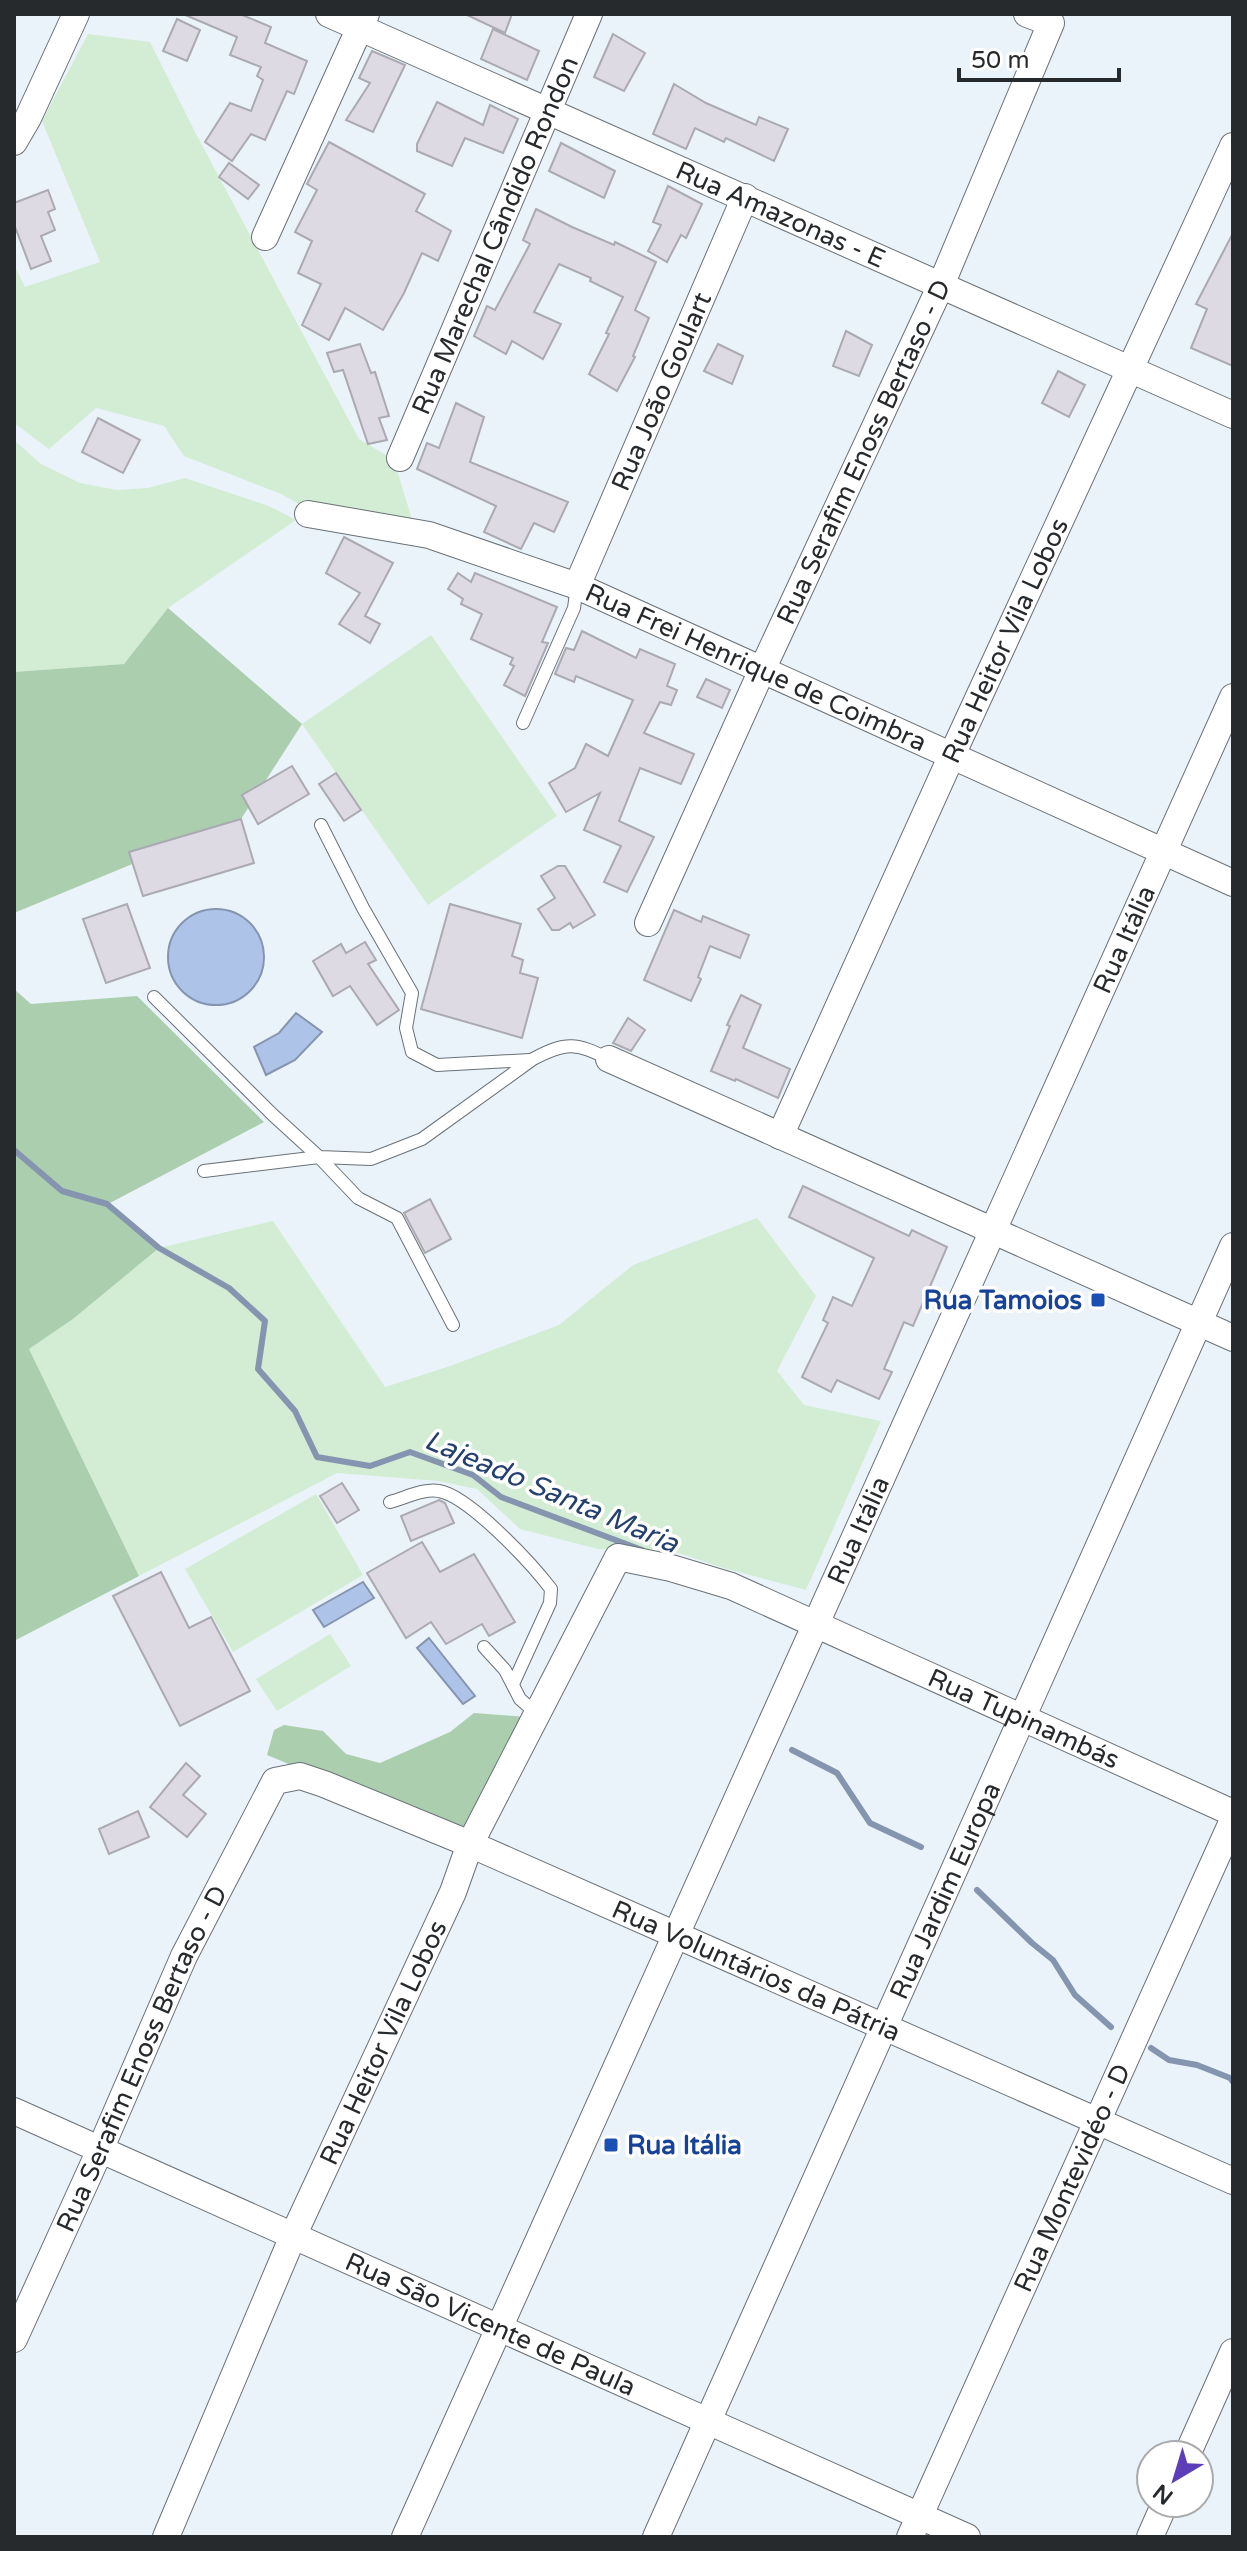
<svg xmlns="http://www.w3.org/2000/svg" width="1247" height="2551" font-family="'Varela Round',sans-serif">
<rect width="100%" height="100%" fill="#eaf3f9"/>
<g fill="#d2edd4">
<path d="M88 34 150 42 196 134 359 439 394 460 413 523 304 507 281 494 184 456 164 426 96 408 49 449 14 423V265L25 287 100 262 42 121Z"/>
<path d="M14 440 41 464 80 483 117 490 148 488 185 478 269 506 296 520 168 608 124 664 14 672Z"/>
<path d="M431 635 557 816 428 905 302 724Z"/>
<path d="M757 1218 816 1296 777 1371 804 1405 881 1421 806 1590 727 1569 666 1549H598L520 1529 477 1489 438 1481 337 1473 139 1576 29 1349 73 1319 159 1248 273 1221 385 1387 450 1366 559 1325 633 1265Z"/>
<path d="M316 1494 363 1575 233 1652 185 1569Z"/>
<path d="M330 1634 351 1666 277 1711 256 1679Z"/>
</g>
<g fill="#abceaf">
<path d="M168 608 302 724 241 819 14 913V672L124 664Z"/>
<path d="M14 989 31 1004 137 996 264 1122 108 1204 159 1248 73 1319 29 1349 139 1576 14 1641Z"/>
<path d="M474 1713 526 1717 465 1837 267 1755 274 1730 284 1725 323 1731 346 1754 380 1763 450 1732Z"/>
</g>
<g fill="#adc3e8" stroke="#8595b0" stroke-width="2">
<circle cx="216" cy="957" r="48"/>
<path d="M296 1013 322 1032 295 1060 266 1075 254 1047 279 1033Z"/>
<path d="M363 1582 374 1598 324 1627 313 1610Z"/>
<path d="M429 1638 475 1696 463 1704 417 1648Z"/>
</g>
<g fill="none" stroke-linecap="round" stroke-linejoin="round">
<g stroke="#8595b0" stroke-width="6">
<path d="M14 1150 62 1191 107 1204 159 1248 229 1288 265 1321 258 1369 295 1411 317 1457 370 1466 410 1452 473 1475 501 1497 642 1550"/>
<path d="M792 1750 837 1773 870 1823 921 1847"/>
<path d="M977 1890 1032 1943 1053 1960 1075 1995 1111 2027"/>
<path d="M1151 2048 1169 2060 1197 2065 1230 2078 1233 2082"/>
</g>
</g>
<g fill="#dddae3" stroke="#aba9b1" stroke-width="2">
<path d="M183 14H240L271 27 265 43 307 61 294 94 287 91 265 140 251 134 232 161 205 142 230 103 251 111 263 80 257 76 261 67 230 55 237 37Z"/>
<path d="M465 14H512L505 33Z"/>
<path d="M177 19 200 30 187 61 163 51Z"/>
<path d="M493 29 539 51 527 80 481 59Z"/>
<path d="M613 34 645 53 624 91 594 77Z"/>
<path d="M372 51 405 65 373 132 346 120 370 83 359 78Z"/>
<path d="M674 84 706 103 756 125 759 117 788 129 774 161 726 138 724 142 695 128 686 149 653 134Z"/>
<path d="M437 102 483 125 490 105 518 119 503 153 465 138 452 166 417 151V144Z"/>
<path d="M329 142 425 194 416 211 451 231 438 261 422 253 404 293 383 330 345 308 329 340 302 325 321 284 298 273 312 241 295 232 317 190 307 184Z"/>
<path d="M561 143 615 171 604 198 549 171Z"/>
<path d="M229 163 259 185 248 199 219 177Z"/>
<path d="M668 186 702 204 686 238 681 235 667 262 648 251 661 225 653 222Z"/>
<path d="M48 190 55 209 48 212 55 230 41 236 51 261 31 269 14 224V203Z"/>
<path d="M536 209 572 227 614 245 615 242 656 262 635 310 649 318 633 356 635 357 617 391 589 374 609 334 606 333 623 297 590 281 591 278 559 264 534 312 561 324 543 359 512 341 506 354 474 336 487 306 495 310 530 244 523 240Z"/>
<path d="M1233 233V366L1191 348 1207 309 1196 304Z"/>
<path d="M846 331 872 345 859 376 833 366Z"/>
<path d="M360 344 371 373 375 372 389 416 379 418 387 440 368 444 343 370 334 372 327 353Z"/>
<path d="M718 344 743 356 732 384 704 371Z"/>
<path d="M1058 371 1085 385 1069 417 1042 403Z"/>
<path d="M456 403 484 417 470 462 568 502 554 532 534 523 521 549 484 532 496 506 417 469 427 443 439 448Z"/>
<path d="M98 418 140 440 123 473 82 452Z"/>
<path d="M344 537 393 563 365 616 380 624 370 643 339 624 360 593 326 573Z"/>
<path d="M458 573 471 582 475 573 557 607 542 642 548 643 525 696 504 685 514 666 510 664 513 658 471 639 482 614 461 604 463 599 448 589Z"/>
<path d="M582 631 636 658 640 649 675 664 667 686 677 690 671 705 660 702 644 733 694 754 681 784 640 768 619 821 654 837 627 892 604 882 621 846 584 830 600 793 566 812 549 783 575 768 586 744 608 756 633 700 576 676 574 682 555 674 566 648 574 650Z"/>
<path d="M706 679 730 690 722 708 697 697Z"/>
<path d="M292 766 309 794 258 824 242 795Z"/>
<path d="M336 773 361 810 344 821 319 784Z"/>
<path d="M241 819 254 863 143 896 129 852Z"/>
<path d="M558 866H565L595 915 573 928 570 923 559 930H552L538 909 555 898 541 876Z"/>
<path d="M127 904 150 968 106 983 83 919Z"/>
<path d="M450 904 521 924 512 956 523 960 520 973 538 978 522 1038 421 1009Z"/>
<path d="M674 910 701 922 703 916 749 935 740 958 710 946 698 977 701 979 691 1001 644 980Z"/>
<path d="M365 942 376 960 368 964 399 1010 377 1025 350 986 333 996 313 961 341 944 346 953Z"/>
<path d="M741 995 761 1005 743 1048 790 1069 778 1098 736 1079 735 1081 711 1071 730 1026 727 1025Z"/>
<path d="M628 1018 645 1030 631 1051 613 1043Z"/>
<path d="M803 1186 909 1236 912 1230 947 1247 913 1326 904 1322 884 1369 892 1372 879 1399 837 1380 831 1392 802 1377 828 1323 823 1320 833 1297 852 1306 874 1258 789 1217Z"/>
<path d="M430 1199 451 1239 425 1253 404 1213Z"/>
<path d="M342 1483 359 1510 337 1523 320 1496Z"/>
<path d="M439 1500 445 1503 454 1523 411 1541 401 1516Z"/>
<path d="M422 1542 440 1572 474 1554 515 1622 489 1636 482 1624 446 1644 431 1622 406 1638 367 1573Z"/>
<path d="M161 1572 189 1628 211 1617 250 1691 180 1726 113 1596Z"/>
<path d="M186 1763 200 1776 183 1795 206 1814 187 1837 150 1807Z"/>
<path d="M138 1811 149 1837 109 1854 99 1829Z"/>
</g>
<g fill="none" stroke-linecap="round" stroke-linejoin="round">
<g stroke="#6a7177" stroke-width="14">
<g id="lane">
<path d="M523 723 574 608 577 586"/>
<path d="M321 825 363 908 412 993 406 1028 412 1052 437 1065 530 1060"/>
<path d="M154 997 273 1115 319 1157 371 1159 422 1139 533 1059C567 1041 576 1043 609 1059"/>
<path d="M204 1171 319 1157 358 1198 397 1218 453 1325"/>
<path d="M390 1502C405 1498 424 1488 439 1491 469 1496 532 1564 551 1589L550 1603 513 1684"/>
<path d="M484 1647 505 1670 520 1699 537 1714"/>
</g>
</g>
<g stroke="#6a7177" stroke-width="28">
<g id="street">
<path id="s1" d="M329 14 1233 415"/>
<path d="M14 142 28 118 76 14"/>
<path d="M265 237 366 14"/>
<path id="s2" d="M400 458 589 14"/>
<path id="s3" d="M308 514 429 535 577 586 1233 883"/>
<path id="s4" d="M577 586 745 197"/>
<path id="s5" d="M648 923 762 670 941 285 1051 23 1027 14"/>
<path d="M609 1059 1233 1338"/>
<path id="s6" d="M780 1136 952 755 1233 146"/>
<path id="s7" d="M14 2111 967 2537"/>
<path id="s8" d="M14 2339 100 2150 184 1956 275 1781 300 1776 324 1784 470 1844 1233 2181"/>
<path d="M1187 2455 1233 2352"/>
<path id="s9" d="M166 2537 293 2236 453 1892 470 1844 618 1557 671 1568 731 1586 1233 1813"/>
<path id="s10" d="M405 2537 1233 697"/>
<path id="s11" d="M656 2537 1233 1246"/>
<path id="s12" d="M910 2537 1233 1820"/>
<path d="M1150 2537 1165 2503"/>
</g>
</g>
<use href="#lane" stroke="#fff" stroke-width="12"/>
<use href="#street" stroke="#fff" stroke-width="26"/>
</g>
<g fill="#1a4fb4" stroke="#fff" stroke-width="3">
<rect x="1090" y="1292" width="16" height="16" rx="4"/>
<rect x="603" y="2137" width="16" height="16" rx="4"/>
</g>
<g text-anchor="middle" stroke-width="7" stroke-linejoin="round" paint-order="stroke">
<g font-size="26" fill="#272a2c" stroke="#fff">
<text dy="9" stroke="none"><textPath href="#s1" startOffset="494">Rua Amazonas - E</textPath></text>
<text dy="9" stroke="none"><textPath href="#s2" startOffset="242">Rua Marechal Cândido Rondon</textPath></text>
<text dy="9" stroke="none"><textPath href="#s4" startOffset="212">Rua João Goulart</textPath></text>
<text dy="9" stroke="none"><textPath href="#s5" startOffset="518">Rua Serafim Enoss Bertaso - D</textPath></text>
<text dy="9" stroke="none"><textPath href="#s6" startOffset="544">Rua Heitor Vila Lobos</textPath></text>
<text dy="9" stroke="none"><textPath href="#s3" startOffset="476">Rua Frei Henrique de Coimbra</textPath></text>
<text dy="9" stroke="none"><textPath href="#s10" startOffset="1752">Rua Itália</textPath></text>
<text dy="9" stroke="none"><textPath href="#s10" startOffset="1104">Rua Itália</textPath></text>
<text dy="9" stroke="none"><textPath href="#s9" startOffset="1518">Rua Tupinambás</textPath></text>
<text dy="9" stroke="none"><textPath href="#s11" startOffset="708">Rua Jardim Europa</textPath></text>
<text dy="9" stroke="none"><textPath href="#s8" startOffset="1138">Rua Voluntários da Pátria</textPath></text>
<text dy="9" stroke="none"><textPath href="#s9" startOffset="540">Rua Heitor Vila Lobos</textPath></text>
<text dy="9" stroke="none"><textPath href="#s8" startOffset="308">Rua Serafim Enoss Bertaso - D</textPath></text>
<text dy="9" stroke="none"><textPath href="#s12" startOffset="394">Rua Montevidéo - D</textPath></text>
<text dy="9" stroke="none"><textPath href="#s7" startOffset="522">Rua São Vicente de Paula</textPath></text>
</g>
<g font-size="26" font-weight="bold" fill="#164399" stroke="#fff" text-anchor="end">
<text x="1082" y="1309">Rua Tamoios</text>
<text x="627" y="2154" text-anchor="start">Rua Itália</text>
</g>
<g font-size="28" font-style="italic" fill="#25406f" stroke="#fff">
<text transform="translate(552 1491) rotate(23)" y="10">Lajeado Santa Maria</text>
</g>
</g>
<rect width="1247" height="2551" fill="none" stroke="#272a2c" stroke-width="32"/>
<g transform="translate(1175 2479) rotate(218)"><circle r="38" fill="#ffffff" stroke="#a9aaab" stroke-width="2"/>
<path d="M0-6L14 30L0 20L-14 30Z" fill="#5c3fb8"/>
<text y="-12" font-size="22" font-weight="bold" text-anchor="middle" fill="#272a2c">N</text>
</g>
<path d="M959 68v12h160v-12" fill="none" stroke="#272a2c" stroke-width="4"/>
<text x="971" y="68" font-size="24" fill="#272a2c" stroke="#ffffff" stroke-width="6" paint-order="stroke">50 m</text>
</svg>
